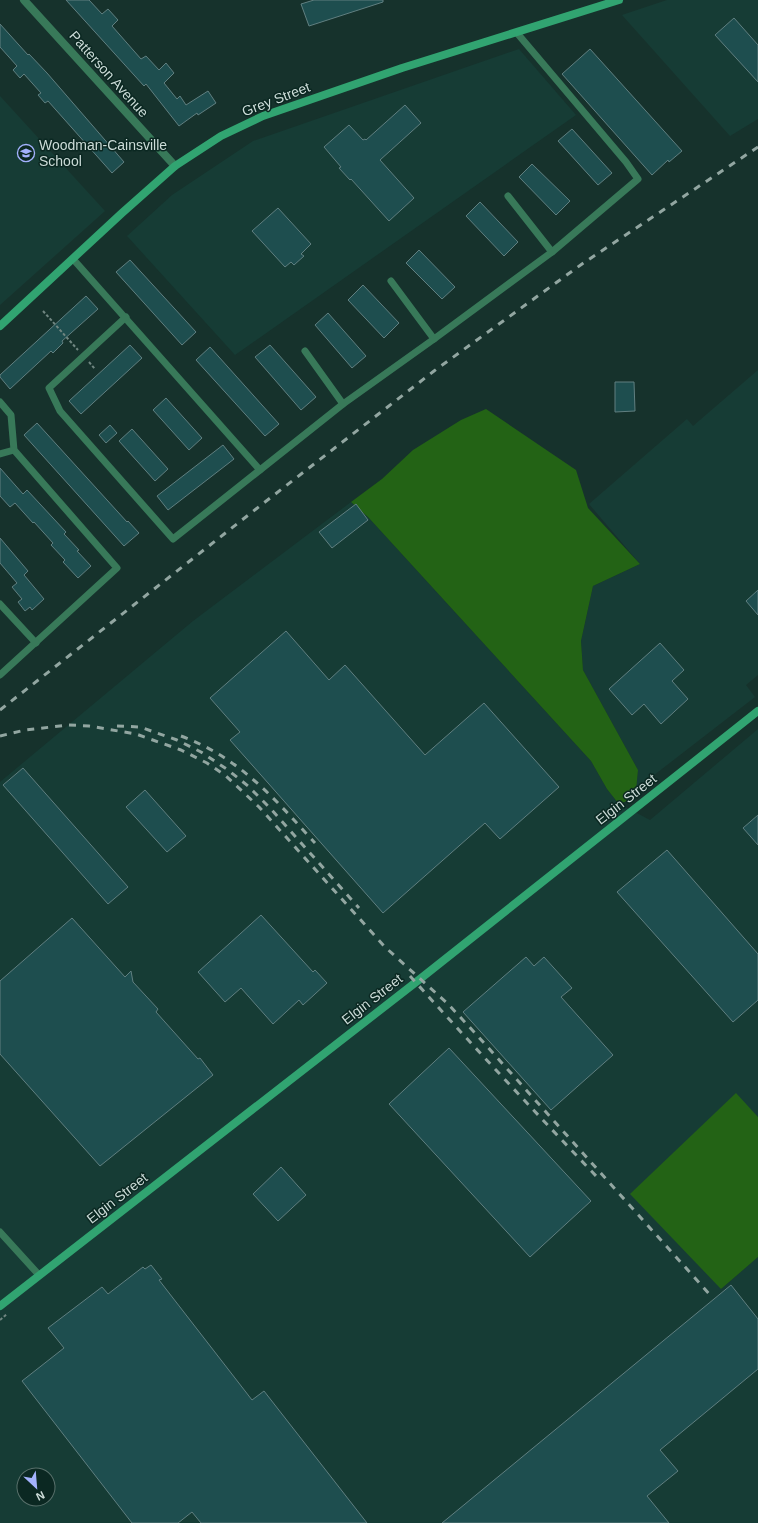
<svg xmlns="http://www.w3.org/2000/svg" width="758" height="1523" font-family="Helvetica,sans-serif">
<rect width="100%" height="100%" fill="#16322c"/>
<g fill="#163c35" fill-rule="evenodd">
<path d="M667 0H758V119L730 136 622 15Z"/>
<path d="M519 49 576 115 235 355 127 236 172 195 253 141Z"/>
<path d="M0 96 105 211 0 305Z"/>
<path d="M758 370V675L746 685 755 697 636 789 638 770 583 670 581 641 593 586 640 564 589 504 687 419 693 426Z"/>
<path d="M351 502 368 517 591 761 607 789 618 803 650 820 758 729V1117L735 1094 721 1289 758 1257V1523H0V782L193 621ZM24 1475H48V1499H24Z"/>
</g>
<g fill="#236315">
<path d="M486 409 576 470 588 508 640 564 593 586 581 641 583 670 638 770 636 791 625 802 618 803 607 789 591 761 368 517 351 502 382 479 413 450 461 420Z"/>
<path d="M736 1093 758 1117V1257L721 1289 630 1194Z"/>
</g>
<g fill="#1e4e4f" stroke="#607f80">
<path d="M66 0H89L102 14 108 9 118 20 112 26 141 59 146 56 159 70 166 63 174 73 164 83 177 99 180 96 186 105 208 91 216 103 198 115 197 113 179 126 146 84 144 86Z"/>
<path d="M314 0H383V2L309 26 301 4Z"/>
<path d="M734 18 758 45V82L715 35Z"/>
<path d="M0 24 28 55 29 54 47 73 124 162 112 173 48 101 45 103 38 95 41 93 24 74 20 78 13 70 17 66 0 47Z"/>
<path d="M590 49 682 151 669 162 668 160 652 175 562 74Z"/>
<path d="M405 105 421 123 380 160 414 198 389 221 351 179 350 180 339 168 341 167 324 147 349 125 363 140 365 139 366 140Z"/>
<path d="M572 129 612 173 598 185 558 141Z"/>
<path d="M532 164 570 201 556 215 519 177Z"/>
<path d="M480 202 518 242 504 256 466 216Z"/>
<path d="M278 208 311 244 301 254 304 256 294 265 291 262 285 267 252 231Z"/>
<path d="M419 250 455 287 442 299 406 263Z"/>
<path d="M130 260 196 332 182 345 116 272Z"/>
<path d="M363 285 399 323 384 338 348 300Z"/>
<path d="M86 296 98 309 62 341 63 343 53 353 51 351 10 389 0 377V375Z"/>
<path d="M328 313 366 356 352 368 315 325Z"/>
<path d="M130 345 142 358 81 414 69 401Z"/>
<path d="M270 345 316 397 301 410 255 357Z"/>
<path d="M210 347 279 424 265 436 196 360Z"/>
<path d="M615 382H634L635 411 615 412Z"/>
<path d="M166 398 202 438 189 450 153 410Z"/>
<path d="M37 423 127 522 128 521 139 533 124 546 24 435Z"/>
<path d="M110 425 117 433 106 443 99 435Z"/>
<path d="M132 429 168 469 155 481 119 441Z"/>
<path d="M223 445 234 459 168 510 157 496Z"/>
<path d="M0 468 23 494 27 490 66 532 64 534 79 550 77 551 91 566 78 578 63 562 65 560 51 545 53 543 34 522 33 523 15 503 10 507 0 496Z"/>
<path d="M356 504 368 520 332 548 319 532Z"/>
<path d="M0 538 28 571 24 575 44 599 32 610 30 607 25 611 18 602 22 599 12 587 17 583 0 563Z"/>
<path d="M758 590V615L746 601Z"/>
<path d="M286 631 329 680 345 665 425 755 484 703 559 787 500 839 485 823 383 913 230 740 240 732 210 698Z"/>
<path d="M660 643 684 670 672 681 688 699 661 724 644 704 632 715 609 689Z"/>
<path d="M23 768 128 887 108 904 3 785Z"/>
<path d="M145 790 186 836 167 852 126 807Z"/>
<path d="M758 815V845L743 828Z"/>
<path d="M667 850 758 954V1000L733 1022 617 892Z"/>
<path d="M261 915 313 972 315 970 327 983 303 1005 299 1000 273 1024 241 988 225 1002 198 972Z"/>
<path d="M72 918 125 977 131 971 133 982 158 1009 156 1012 198 1059 200 1058 213 1075 100 1166 0 1054V981Z"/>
<path d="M526 957 534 966 544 957 572 988 561 997 613 1055 551 1110 463 1012Z"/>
<path d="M449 1048 591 1201 530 1257 389 1104Z"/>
<path d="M281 1167 306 1195 278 1221 253 1194Z"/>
<path d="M151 1265 162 1279 159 1280 252 1400 264 1391 367 1523H201L192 1512 178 1523H132L22 1381 64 1348 48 1328 102 1287 108 1294 143 1267 145 1269Z"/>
<path d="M731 1285 758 1319V1369L660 1450 678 1471 647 1496 669 1523H442Z"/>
</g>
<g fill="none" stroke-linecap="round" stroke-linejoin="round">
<g stroke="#708681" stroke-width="2" stroke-dasharray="3 2" stroke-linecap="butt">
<path d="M43 311 78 350"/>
<path d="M89 362 95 369"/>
<path d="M0 1320 7 1314"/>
</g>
<g stroke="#387959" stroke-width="7">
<path d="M508 196 552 252"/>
<path d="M73 259 260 470"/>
<path d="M391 281 434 339"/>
<path d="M126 317 49 388 60 411 173 539 343 404 434 339 552 252 638 179 626 162 517 33"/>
<path d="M305 351 343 404"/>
<path d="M0 402 11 415 14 450 117 568 0 675"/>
<path d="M0 454 14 450"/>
<path d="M0 604 36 643"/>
<path d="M0 1232 39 1275"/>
</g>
<path stroke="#387959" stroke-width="8" d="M24 0 175 166"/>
<g stroke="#31a471" stroke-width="8">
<path d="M0 326 122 213 175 166 221 136 263 116 402 68 619 0"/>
<path d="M0 1306 420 979 758 711"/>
</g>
<g stroke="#92a6a1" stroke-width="3" stroke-dasharray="7 7" stroke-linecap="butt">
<path d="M0 710 256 509 434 371 582 264 758 147"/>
<path d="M117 726 140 727 177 740 201 752 228 770 248 786 270 808 359 908"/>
<path d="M0 736 25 730 69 725 89 726 136 734 181 750 207 763 226 776 259 807 385 947 448 1004 475 1033 712 1297"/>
<path d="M181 736C240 758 274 798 315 843"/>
<path d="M410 976C471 1044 534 1111 598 1178"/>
</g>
</g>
<defs>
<g id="school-ring" transform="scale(0.9)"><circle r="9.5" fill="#0b2822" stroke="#a3b2fd" stroke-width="1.5"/><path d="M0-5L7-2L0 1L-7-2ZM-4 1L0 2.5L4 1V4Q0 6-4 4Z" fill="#a3b2fd"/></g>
</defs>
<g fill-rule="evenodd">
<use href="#school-ring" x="26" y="153"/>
</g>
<g text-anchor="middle" stroke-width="3" stroke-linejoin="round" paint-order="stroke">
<g font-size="14" fill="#ccdcd8" stroke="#0b2822">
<text transform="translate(109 74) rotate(48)" y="5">Patterson Avenue</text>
<text transform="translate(276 99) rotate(-21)" y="5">Grey Street</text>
<text transform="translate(626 799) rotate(-38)" y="5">Elgin Street</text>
<text transform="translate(372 999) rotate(-38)" y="5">Elgin Street</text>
<text transform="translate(117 1198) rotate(-38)" y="5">Elgin Street</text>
</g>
<g font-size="14" fill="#ccdcd8" stroke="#0b2822" text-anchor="start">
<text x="39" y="150">Woodman-Cainsville<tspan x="39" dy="16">School</tspan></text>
</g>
</g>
<g transform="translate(36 1487) rotate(154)"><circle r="19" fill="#0b2822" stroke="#58706b"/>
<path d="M0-3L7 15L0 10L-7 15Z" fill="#a3b2fd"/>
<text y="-6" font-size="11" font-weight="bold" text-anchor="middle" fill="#ccdcd8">N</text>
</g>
</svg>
